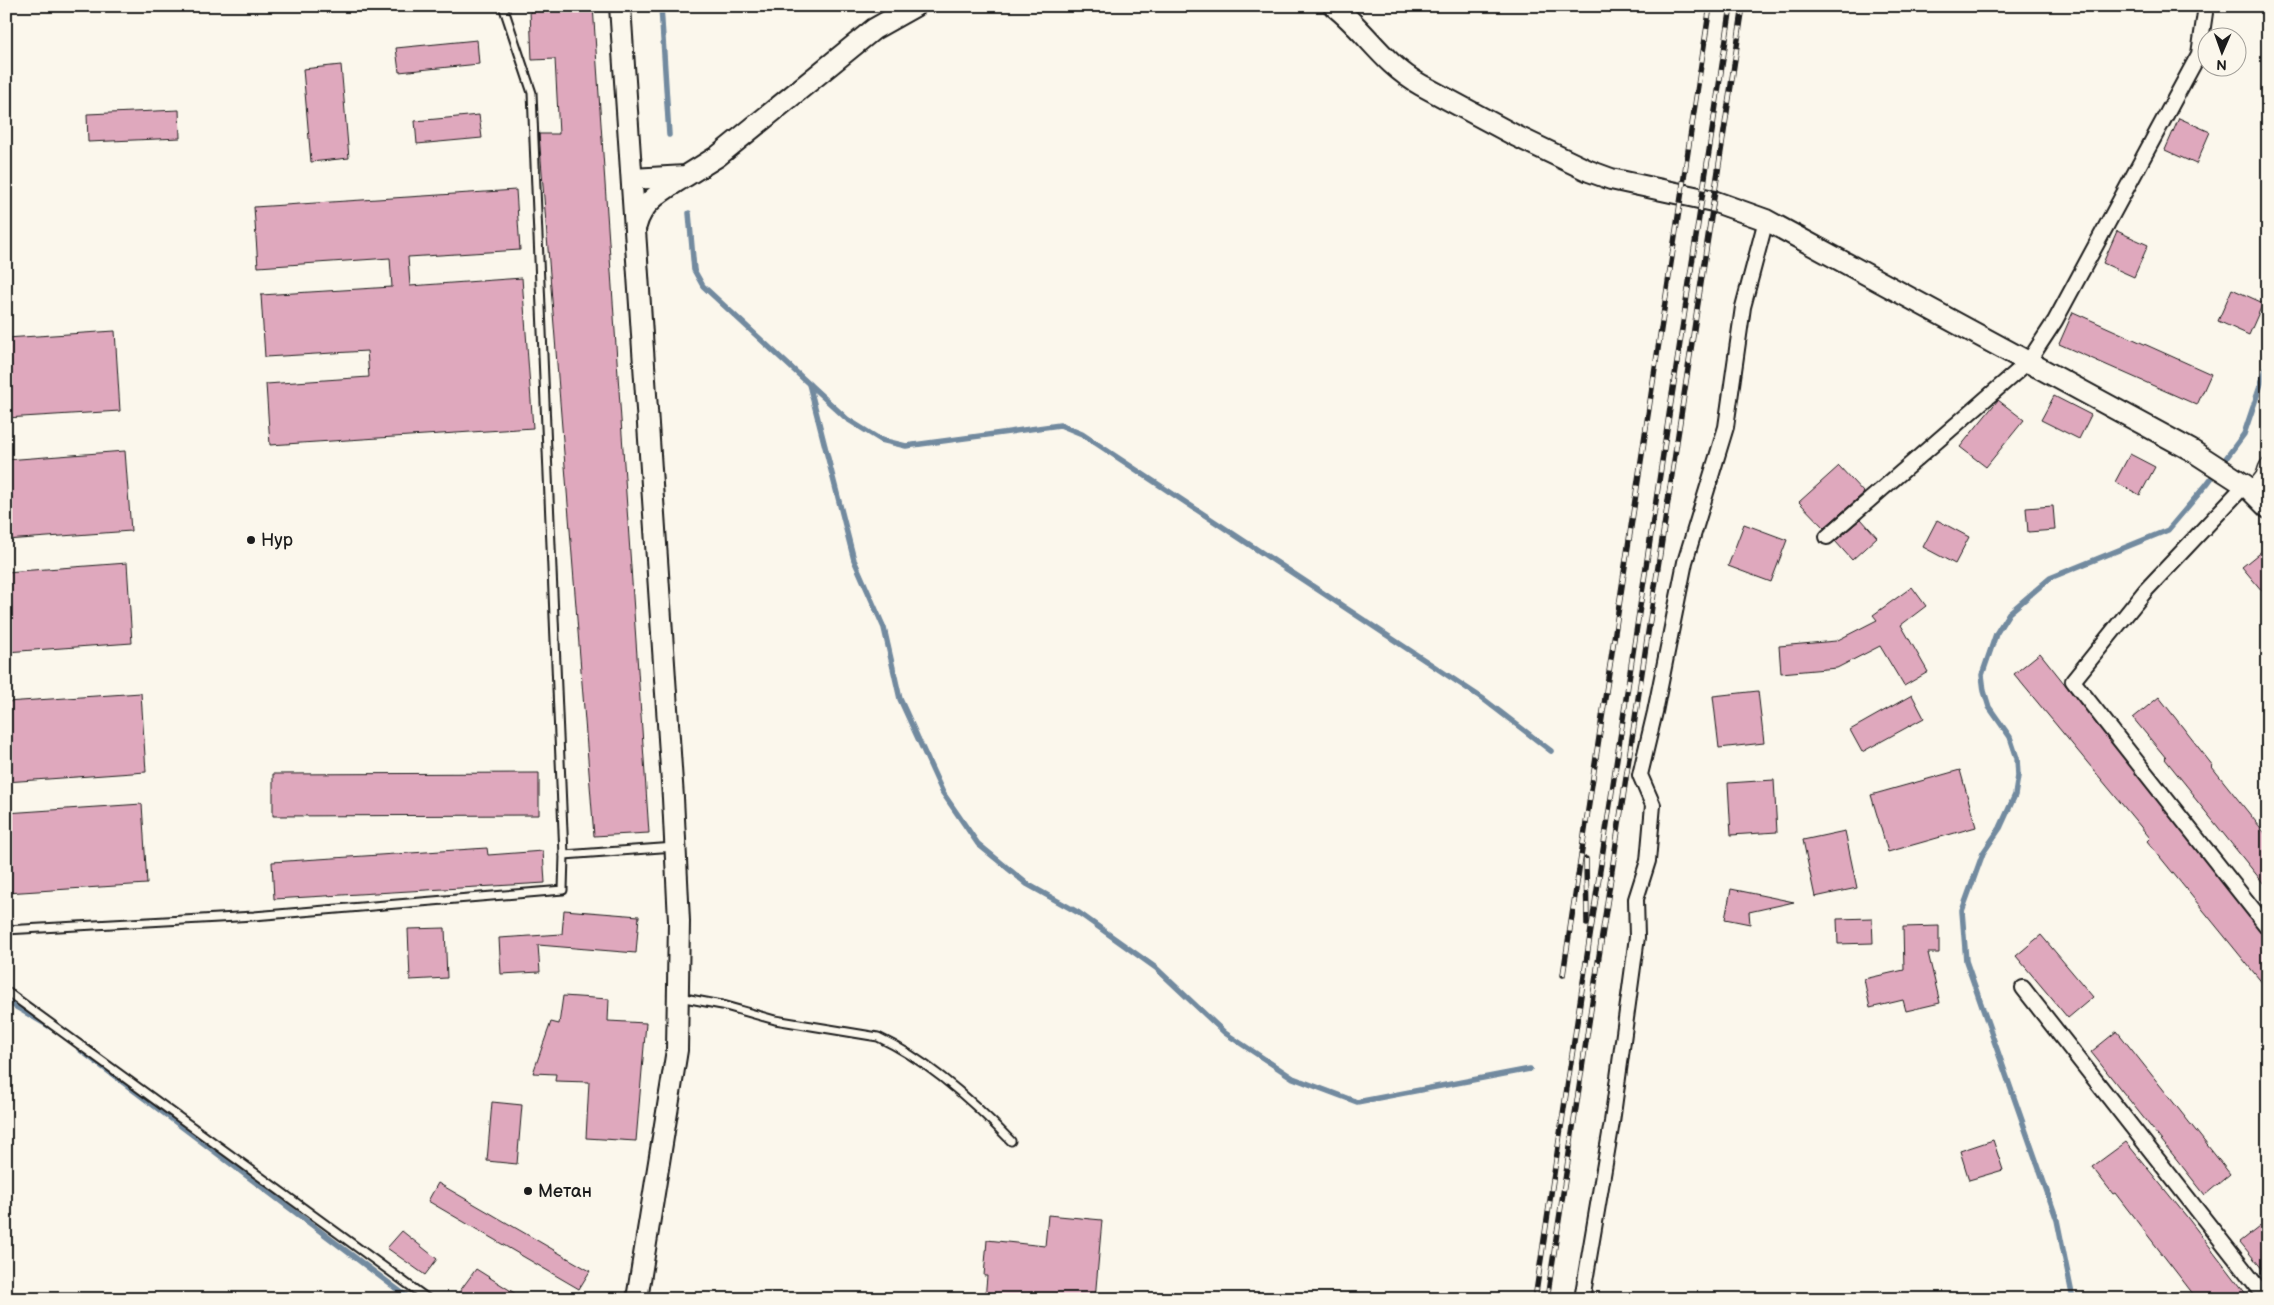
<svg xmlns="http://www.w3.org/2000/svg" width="2274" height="1305" font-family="'Balsamiq Sans',sans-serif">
<rect width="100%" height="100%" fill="#fbf7ec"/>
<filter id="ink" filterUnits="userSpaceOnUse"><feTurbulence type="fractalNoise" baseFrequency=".02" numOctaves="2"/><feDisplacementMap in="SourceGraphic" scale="10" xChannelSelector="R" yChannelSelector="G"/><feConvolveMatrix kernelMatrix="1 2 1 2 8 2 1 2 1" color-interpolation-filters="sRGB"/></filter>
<g filter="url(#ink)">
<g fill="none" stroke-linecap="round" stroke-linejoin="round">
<g stroke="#728a9f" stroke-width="5.5">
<path d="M661 6 669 135"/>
<path d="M689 213 694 270 703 286 847 419 881 440 906 446 1060 425 1082 434 1482 698 1551 751"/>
<path d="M809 384 854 560 884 628 900 699 943 793 978 844 1027 884 1079 913 1156 968 1225 1033 1293 1078 1357 1102 1530 1069"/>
<path d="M6 1001 54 1029"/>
<path d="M79 1049 410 1299"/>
<path d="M2073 1299 2057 1220 1966 961 1962 911 1983 853 2000 828 2015 795 2018 776 2017 758 2010 737 1989 707 1984 691 1982 675 1996 634 2009 613 2050 578 2168 530 2207 484 2244 434 2268 363"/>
</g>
</g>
<g fill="#dfa8bd" stroke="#1c1c1c">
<path d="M551 6H593L649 833 594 836 539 134H559L555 59 532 60 530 11 551 10Z"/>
<path d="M477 40 479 64 399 72 396 48Z"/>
<path d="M341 65 349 158 311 162 303 69Z"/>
<path d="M179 110 180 138 88 142 87 114Z"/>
<path d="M479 115 482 138 417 144 415 121Z"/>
<path d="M2179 118 2210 132 2196 164 2165 150Z"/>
<path d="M516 190 520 250 408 257 410 286 522 278 533 428 270 445 266 384 369 377 367 351 265 357 261 295 392 287 390 258 258 267 254 207Z"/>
<path d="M2117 231 2148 245 2134 277 2103 263Z"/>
<path d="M2232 289 2263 303 2249 335 2218 321Z"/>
<path d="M2073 312 2211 374 2197 405 2059 344Z"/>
<path d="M115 331 120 411 6 418V338Z"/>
<path d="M2054 396 2091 415 2079 439 2041 420Z"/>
<path d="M1998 400 2024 420 1986 467 1960 447Z"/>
<path d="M125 451 131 531 6 540V460Z"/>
<path d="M2130 454 2155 467 2140 495 2115 482Z"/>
<path d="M1839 466 1864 493 1824 528 1799 502Z"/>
<path d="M2053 506 2055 530 2028 532 2026 508Z"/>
<path d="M1861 519 1877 537 1852 560 1835 541Z"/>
<path d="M1937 520 1969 537 1955 564 1923 547Z"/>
<path d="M1744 524 1787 540 1771 582 1728 566Z"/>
<path d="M2268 546V598L2242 567Z"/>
<path d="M127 563 132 643 6 652V572Z"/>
<path d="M1912 587 1926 606 1901 625 1928 672 1904 686 1880 646 1837 668 1781 673 1779 646 1836 641 1877 620 1873 615Z"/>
<path d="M2040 653 2268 939V990L2147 841 2150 838 2014 674Z"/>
<path d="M1758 691 1764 743 1719 748 1713 696Z"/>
<path d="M141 693 146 772 6 782V702Z"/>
<path d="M1912 695 1924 718 1862 752 1850 730Z"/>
<path d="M2159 697 2213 766 2212 767 2268 837V889L2193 796 2194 795 2165 759 2166 758 2133 718Z"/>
<path d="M1960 770 1976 827 1888 852 1871 795Z"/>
<path d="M539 773V815L273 816V774Z"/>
<path d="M1774 780 1777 832 1731 835 1728 783Z"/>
<path d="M142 804 147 884 6 893V813Z"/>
<path d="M1845 831 1857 888 1815 897 1803 840Z"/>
<path d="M487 848 488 855 543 851 545 883 274 899 272 862Z"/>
<path d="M1731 889 1794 902 1749 912 1750 924 1725 919Z"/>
<path d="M564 910 639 916 636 953 538 945 540 972 501 974 499 938 562 934Z"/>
<path d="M1872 918 1873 943 1838 944 1837 919Z"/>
<path d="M1939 926V953H1928L1940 1003 1906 1011 1903 1000 1870 1008 1864 979 1904 970 1903 927Z"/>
<path d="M445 928 447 978 410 980 408 929Z"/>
<path d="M2041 935 2093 997 2068 1018 2016 956Z"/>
<path d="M563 996 609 999 608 1021 646 1023 636 1141 586 1138 589 1082 555 1081 556 1074 533 1073 551 1022 559 1024Z"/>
<path d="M2117 1031 2230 1174 2205 1195 2091 1052Z"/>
<path d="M492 1102 522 1105 517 1164 487 1161Z"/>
<path d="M1993 1140 2003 1170 1969 1180 1960 1151Z"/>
<path d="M2126 1142 2187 1217 2250 1299H2197L2115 1193 2113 1194 2092 1167Z"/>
<path d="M438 1183 590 1271 579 1289 428 1201Z"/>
<path d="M1048 1215 1102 1220 1095 1299H985L987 1276H984L987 1240 1045 1246Z"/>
<path d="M2268 1220V1276L2240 1242Z"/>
<path d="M402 1231 437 1259 425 1275 387 1248Z"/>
<path d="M476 1269 524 1299H454Z"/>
</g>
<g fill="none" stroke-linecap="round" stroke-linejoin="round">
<g stroke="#1c1c1c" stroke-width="11">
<g id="service">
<path d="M564 855 675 847"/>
<path d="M6 930 254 916 563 890 564 855 532 93 503 6"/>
<path d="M6 991 428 1299"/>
<path d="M679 997 722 1005 775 1020 878 1037C927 1060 974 1102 1011 1141"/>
</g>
</g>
<g stroke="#1c1c1c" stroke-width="18">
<g id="minor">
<path d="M2245 485 2146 590 2073 681 2268 928"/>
<path d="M1827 537 2028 362 2055 321 2199 54 2206 6"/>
<path d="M2023 988 2267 1299"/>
<path d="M1582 1299 1612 1122 1637 937 1636 899 1648 861 1653 805 1640 775 1655 712 1685 562 1726 427 1743 307 1766 220"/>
</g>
</g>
<g stroke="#1c1c1c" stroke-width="21">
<path id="tertiary" d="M2253 492 2265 477 2268 468"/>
</g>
<g stroke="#1c1c1c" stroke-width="24">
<g id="secondary">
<path d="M620 6 673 798 679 921 677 1050 637 1299"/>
<path d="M1334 6C1367 32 1382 63 1421 85L1516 136 1589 171 1611 179 1713 201 1766 220 2191 450 2245 485 2268 508"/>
<path d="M632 179 686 176 718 156 874 29 915 6"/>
<path d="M636 226C642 201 664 190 684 177"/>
</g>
</g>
<use href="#service" stroke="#fbf7ec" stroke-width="7"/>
<use href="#minor" stroke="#fbf7ec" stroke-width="14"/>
<use href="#tertiary" stroke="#fbf7ec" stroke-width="18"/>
<use href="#secondary" stroke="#fbf7ec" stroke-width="20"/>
<g stroke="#1c1c1c" stroke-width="5.5">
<g id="rail">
<path d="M1586 859 1587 924"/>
<path d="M1563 975 1710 6"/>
<path d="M1535 1299 1731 6"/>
<path d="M1547 1299 1743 6"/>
</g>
</g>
<use href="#rail" stroke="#fbf7ec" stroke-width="4" stroke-dasharray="11" stroke-linecap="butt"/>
</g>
</g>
<g fill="#1c1c1c" stroke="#fbf7ec" stroke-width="2">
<circle cx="251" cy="540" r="5"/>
<circle cx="528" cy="1191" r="5"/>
</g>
<g text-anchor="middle" stroke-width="5" stroke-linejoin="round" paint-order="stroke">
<g font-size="18" fill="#1c1c1c" stroke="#fbf7ec" text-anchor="start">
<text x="261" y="546">Нур</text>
<text x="538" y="1197">Метан</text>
</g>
</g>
<rect width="2274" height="1305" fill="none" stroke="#fbf7ec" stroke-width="25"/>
<rect x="12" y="12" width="2249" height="1280" fill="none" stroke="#1c1c1c" stroke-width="2" filter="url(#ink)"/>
<g transform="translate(2222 52) rotate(182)"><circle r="24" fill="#fbf7ec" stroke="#a29f99"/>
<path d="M0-4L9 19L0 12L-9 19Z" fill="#1c1c1c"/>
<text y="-8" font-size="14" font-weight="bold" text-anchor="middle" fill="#1c1c1c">N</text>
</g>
</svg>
